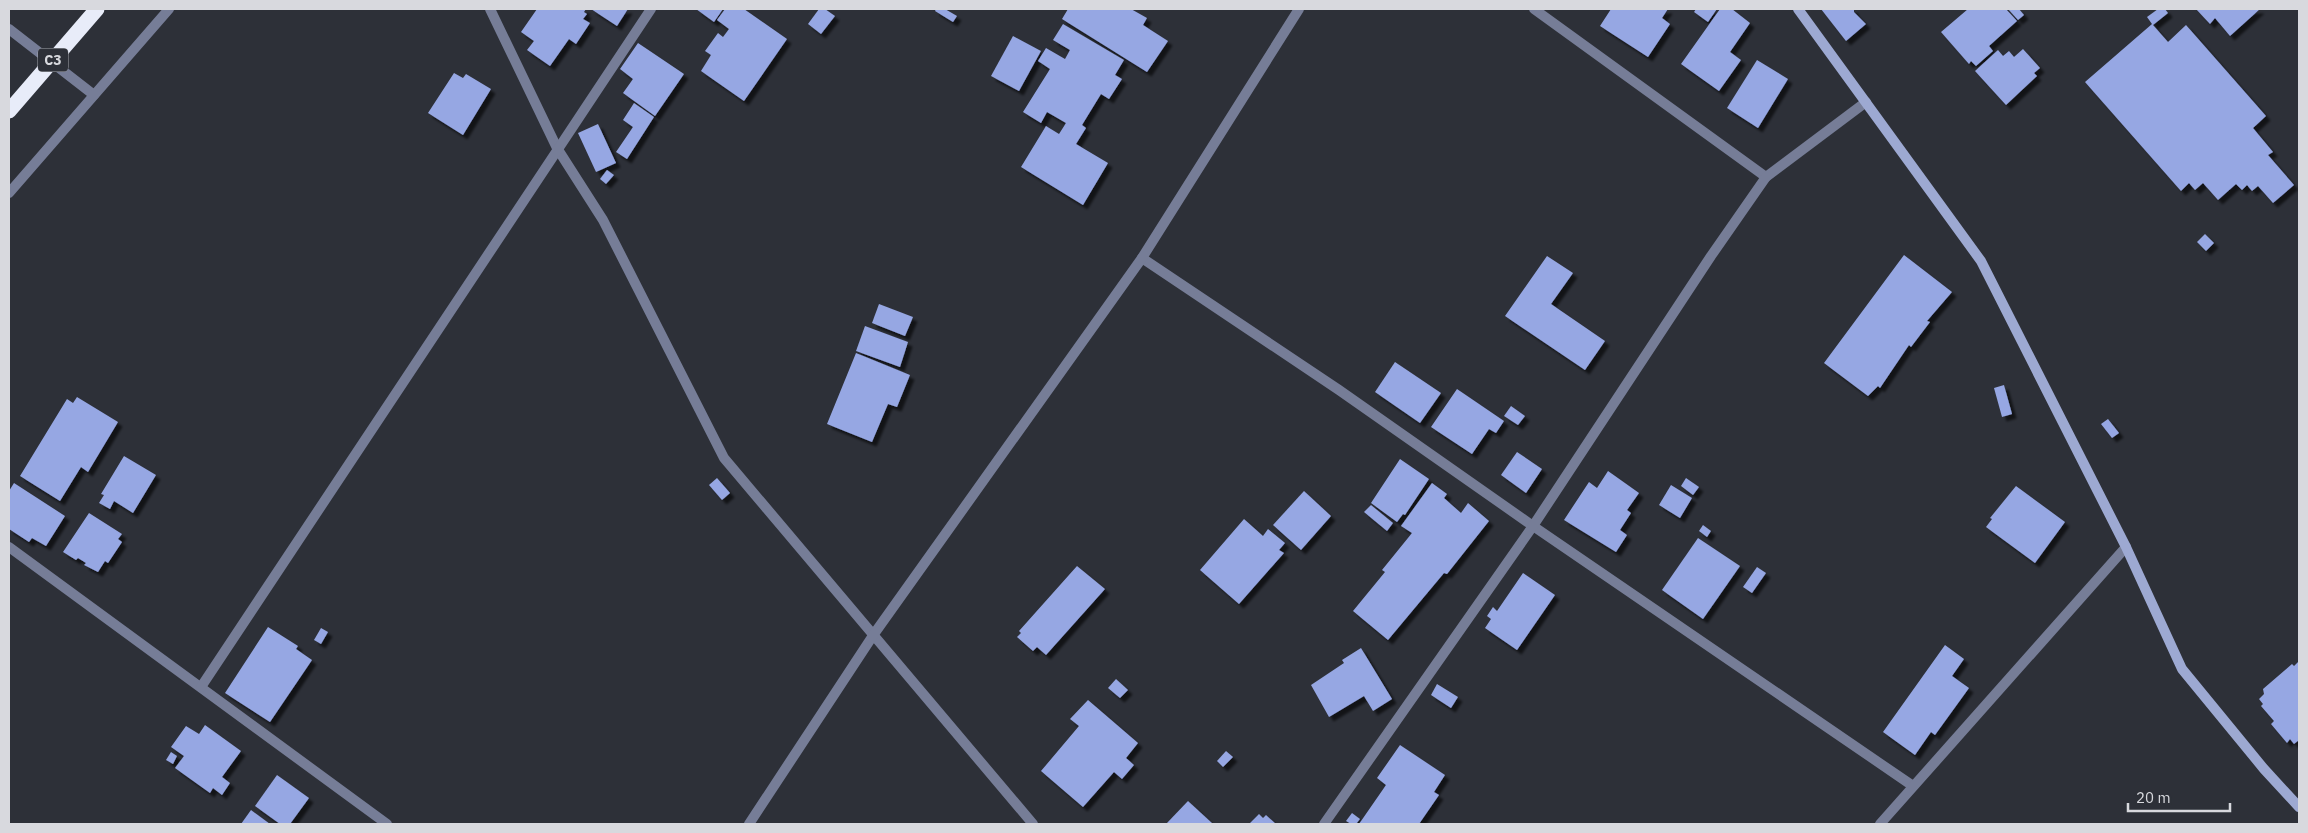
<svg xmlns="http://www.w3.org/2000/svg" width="2308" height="833" font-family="'IBM Plex Sans',sans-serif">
<defs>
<filter id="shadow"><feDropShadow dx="4.5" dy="4.5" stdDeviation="1" flood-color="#0009"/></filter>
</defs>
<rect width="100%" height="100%" fill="#2d3038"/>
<g fill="#96a7e3" filter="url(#shadow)">
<path d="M537 9H586L584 12 587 14 583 19 590 23 576 44 569 39 550 66 527 50 534 41 521 32Z"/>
<path d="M591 9H628L617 26Z"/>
<path d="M696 9H723L714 22Z"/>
<path d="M725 9H744L787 39 744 101 701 71 711 55 705 51 718 33 723 37 729 29 717 20Z"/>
<path d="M819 9H825L835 16 821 34 808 24Z"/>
<path d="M936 9H945L957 16 953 22 935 11Z"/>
<path d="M1068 9H1131L1147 18 1143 25 1168 41 1147 72 1062 19Z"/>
<path d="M1611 9H1668L1662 18 1670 24 1648 57 1600 26Z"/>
<path d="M1696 9H1717L1708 22 1694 12Z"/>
<path d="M1720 9H1732L1750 23 1730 52 1741 60 1719 91 1681 64Z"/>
<path d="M1821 9H1854V12L1866 24 1846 41Z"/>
<path d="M1968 9H2006L2017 21 1989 46 1993 51 1976 66 1971 61 1969 64 1941 32Z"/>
<path d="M2008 9H2019L2024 15 2018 20Z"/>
<path d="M2158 9H2165L2168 13 2153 25 2168 42 2186 25 2266 116 2253 128 2273 152 2268 155 2294 185 2273 203 2258 186 2252 191 2247 185 2242 190 2236 184 2218 200 2203 183 2195 190 2189 183 2181 191 2085 82 2152 24 2147 17Z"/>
<path d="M2196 9H2260L2230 36 2215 18 2210 24Z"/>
<path d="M1063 24 1124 60 1115 75 1122 79 1109 99 1101 94 1082 125 1086 128 1076 144 1108 163 1083 205 1021 167 1046 126 1059 134 1066 123 1047 112 1041 123 1023 112 1050 69 1038 61 1046 48 1065 59 1070 50 1053 40Z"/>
<path d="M1013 36 1041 51 1019 91 991 76Z"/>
<path d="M638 43 684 74 655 116 623 93 633 79 620 69Z"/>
<path d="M2023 49 2040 68 2034 73 2037 76 2006 105 1975 71 1998 50 2003 56 2009 51 2014 57Z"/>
<path d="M1757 60 1788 79 1758 128 1727 108Z"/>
<path d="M454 73 463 78 466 74 491 89 463 135 428 113Z"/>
<path d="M634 103 654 117 627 159 616 152 633 127 623 120Z"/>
<path d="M598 124 616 163 596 172 578 133Z"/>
<path d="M607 170 614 175 606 184 600 179Z"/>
<path d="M2205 234 2214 243 2206 251 2197 242Z"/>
<path d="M1904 255 1952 292 1927 321 1930 322 1911 347 1909 345 1880 388 1878 386 1868 396 1824 363Z"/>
<path d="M1547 256 1573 273 1551 304 1605 341 1585 370 1505 316Z"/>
<path d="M879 304 913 317 905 336 872 323Z"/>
<path d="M865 326 908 342 900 367 856 351Z"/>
<path d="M856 353 910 375 897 407 888 404 872 442 827 424Z"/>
<path d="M1395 362 1441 393 1420 423 1375 392Z"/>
<path d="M2004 385 2012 414 2002 417 1994 388Z"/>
<path d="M1457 389 1504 421 1496 433 1489 429 1472 454 1431 427Z"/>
<path d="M77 397 118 422 88 472 81 467 60 501 20 476 67 399 73 403Z"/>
<path d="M1511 406 1525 416 1518 425 1504 416Z"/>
<path d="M2108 419 2119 433 2112 438 2101 424Z"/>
<path d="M1517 452 1542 469 1526 493 1501 475Z"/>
<path d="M124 456 156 475 133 513 114 501 110 509 99 503 104 495 101 494Z"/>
<path d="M1400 459 1429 479 1405 515 1403 514 1397 522 1371 503Z"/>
<path d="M1608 471 1639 493 1627 510 1631 513 1620 530 1627 535 1616 552 1564 520 1589 482 1597 488Z"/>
<path d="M717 478 730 493 722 500 709 485Z"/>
<path d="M1686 478 1699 487 1693 495 1681 486Z"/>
<path d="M14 483 65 516 46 546 32 538 29 542 9 529V491Z"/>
<path d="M1432 483 1447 494 1444 498 1461 513 1468 503 1489 521 1447 574 1444 573 1388 640 1353 611 1385 572 1382 570 1412 533 1401 526Z"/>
<path d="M1671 485 1692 498 1680 518 1659 505Z"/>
<path d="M2016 486 2065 522 2035 563 1986 527 1992 519 1990 518Z"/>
<path d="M1304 491 1331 516 1301 550 1273 525Z"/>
<path d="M1371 505 1393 523 1387 531 1364 512Z"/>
<path d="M89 513 122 534 118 539 122 542 108 563 105 561 98 572 84 565 86 563 78 558 76 560 63 552Z"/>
<path d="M1244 519 1263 536 1268 529 1285 543 1279 550 1284 553 1239 604 1200 570Z"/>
<path d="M1703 525 1711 531 1707 537 1699 531Z"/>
<path d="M1698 538 1740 566 1703 619 1662 590Z"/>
<path d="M1077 566 1105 589 1046 655 1037 647 1033 651 1017 637 1021 633 1019 631Z"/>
<path d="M1757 567 1766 573 1752 593 1743 587Z"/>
<path d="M1523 573 1555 595 1517 650 1485 628 1491 619 1487 616 1493 607 1497 611Z"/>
<path d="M268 627 298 646 296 649 312 660 270 722 225 693Z"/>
<path d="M321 628 328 632 321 644 314 640Z"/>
<path d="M1945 645 1964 659 1952 676 1969 688 1935 735 1931 732 1915 755 1883 732Z"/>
<path d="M1361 648 1392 699 1373 711 1364 696 1329 717 1311 685 1344 663 1342 660Z"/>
<path d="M2299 661V740L2294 744 2290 739 2287 743 2271 724 2274 721 2261 706 2263 704 2259 699 2264 694 2263 689 2292 664 2294 666Z"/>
<path d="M1116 679 1128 690 1120 698 1108 688Z"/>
<path d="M1437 684 1458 697 1451 708 1431 695Z"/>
<path d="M1088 700 1138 743 1126 758 1134 765 1122 779 1114 772 1083 807 1041 771 1079 726 1070 719Z"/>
<path d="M205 725 241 751 222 777 230 783 222 795 213 788 210 793 175 768 184 756 171 747 186 726 199 734Z"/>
<path d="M1400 745 1445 775 1434 792 1439 795 1419 824H1359L1386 785 1377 778Z"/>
<path d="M1226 751 1233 757 1223 767 1217 761Z"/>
<path d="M171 752 177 756 173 764 166 760Z"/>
<path d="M277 775 309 798 290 824H280L255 806Z"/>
<path d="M1188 801 1213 824H1166Z"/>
<path d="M251 810 270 824H241Z"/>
<path d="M1352 813 1360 819 1356 824H1351L1346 821Z"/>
<path d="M1259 814 1263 818 1266 815 1276 824H1249Z"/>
</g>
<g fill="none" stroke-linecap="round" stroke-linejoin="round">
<g stroke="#767d97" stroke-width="10">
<path d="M490 9 557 148 603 220 724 458 1033 824"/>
<path d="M1534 9 1766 177"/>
<path d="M9 29 94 95"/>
<path d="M9 193 169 9"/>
<path d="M1142 258 1339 390 1533 526 1913 786"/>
<path d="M9 547 387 824"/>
<path d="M201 687 651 9"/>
<path d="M749 824 874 634 1142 258 1299 9"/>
<path d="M1324 824 1533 526 1711 256 1766 177 1866 102"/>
<path d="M1880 824 2126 547"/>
</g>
<path stroke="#9da9d2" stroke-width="10" d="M1798 9 1981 261 2126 547 2182 669 2264 769 2299 807"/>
<path stroke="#e8ecf9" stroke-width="15" d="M9 111 97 9"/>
</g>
<g text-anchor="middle" stroke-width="5" stroke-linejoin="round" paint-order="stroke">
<rect fill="#2d3038" stroke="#a5a6ac" stroke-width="1" x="38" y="48.5" width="30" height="23" rx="4"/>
<g font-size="14" font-weight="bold" fill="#d8d9de">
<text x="53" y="65">C3</text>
</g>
</g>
<rect width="2308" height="833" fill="none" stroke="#d8d9de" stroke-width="20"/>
<path d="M2128 803v8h102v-8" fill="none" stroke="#d8d9de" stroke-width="2.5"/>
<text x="2136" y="803" font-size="15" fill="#d8d9de" stroke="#2d3038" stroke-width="4" paint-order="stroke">20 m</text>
</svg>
